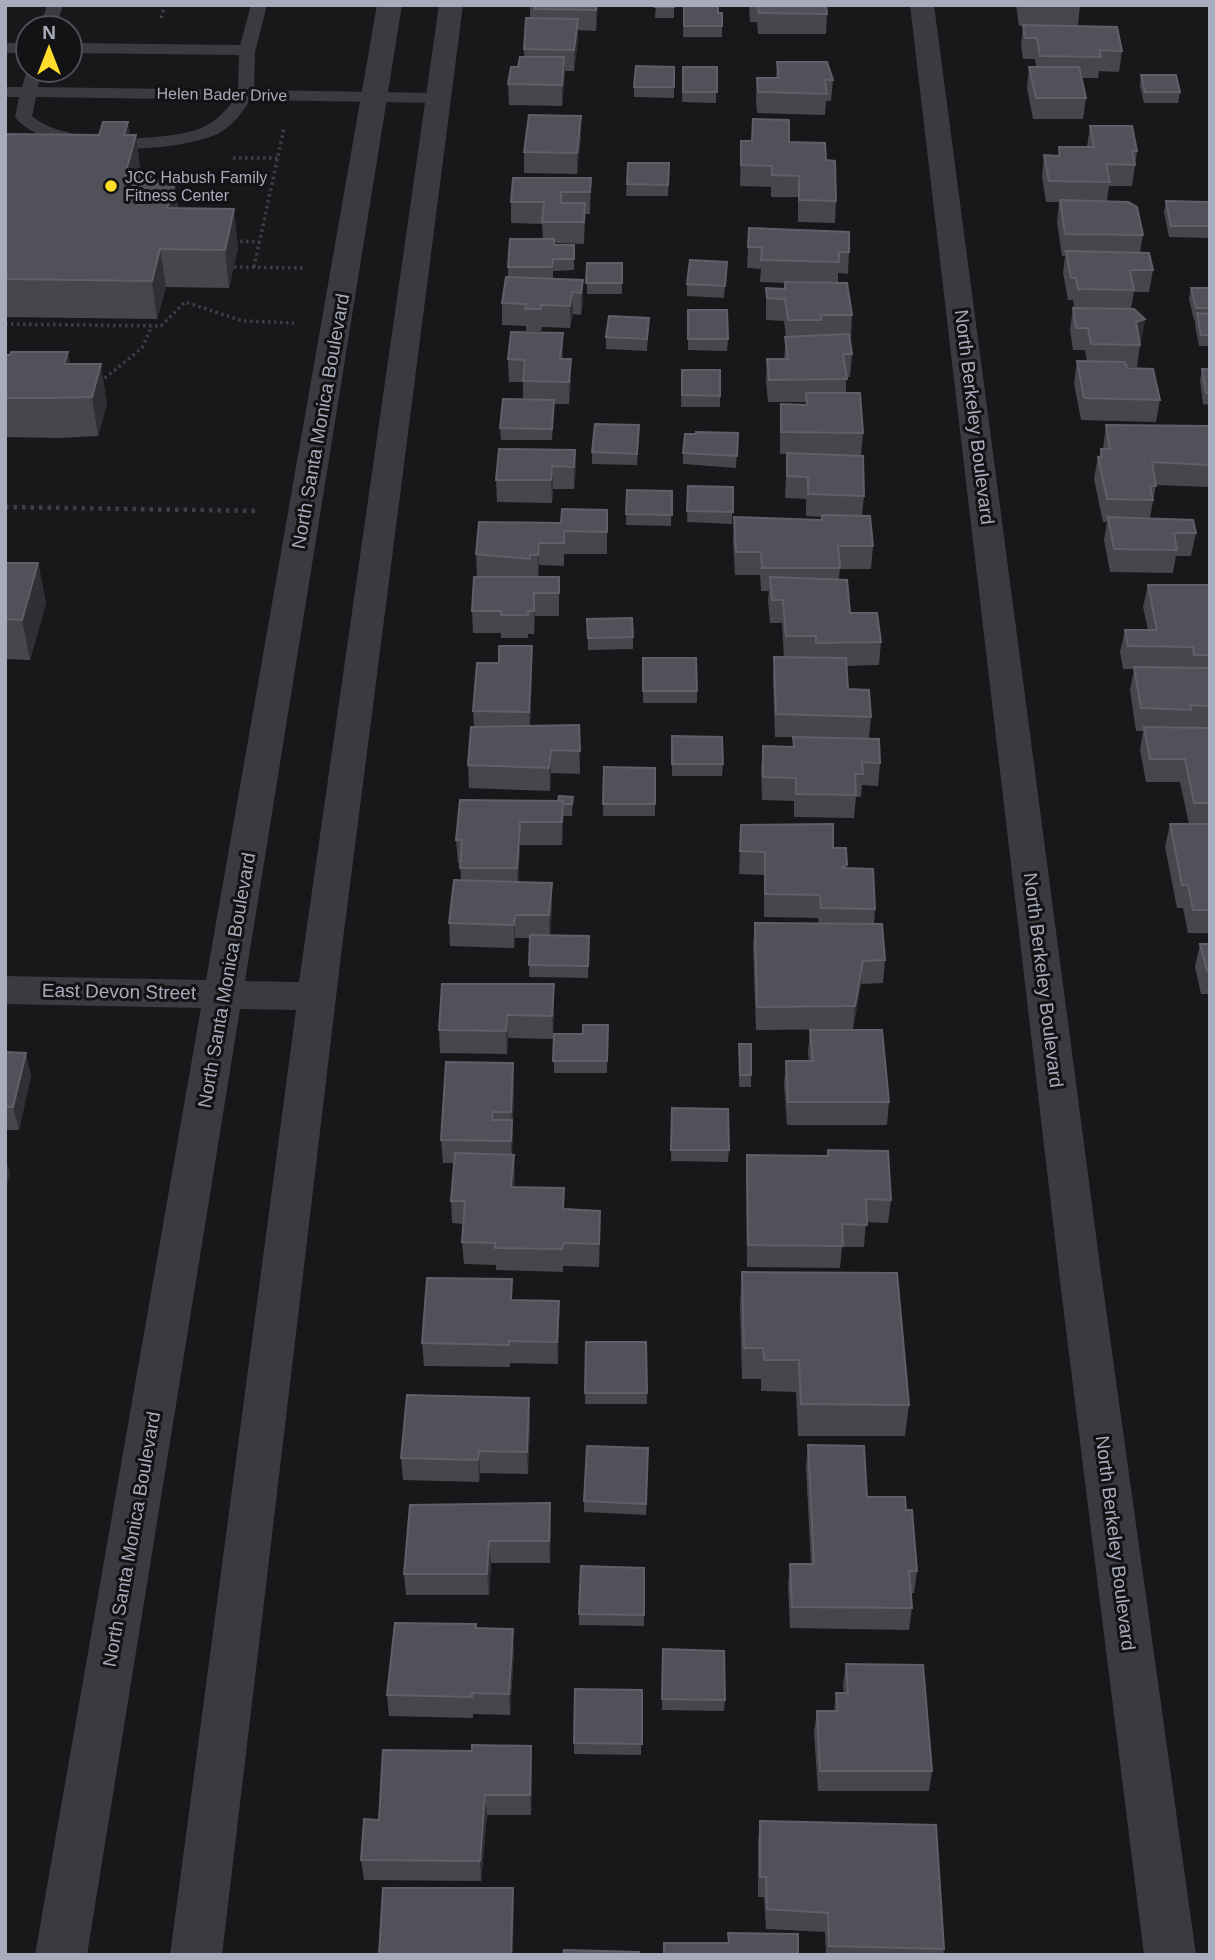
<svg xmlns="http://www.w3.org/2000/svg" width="1215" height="1960" font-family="Arial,sans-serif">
<rect width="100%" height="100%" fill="#18171a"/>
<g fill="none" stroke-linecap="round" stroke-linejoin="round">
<g stroke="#3e3f46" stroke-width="3.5" stroke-dasharray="2.5 3.5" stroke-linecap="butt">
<path d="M161 18 165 5"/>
<path d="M233 158H277"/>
<path d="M234 241 259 242"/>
<path d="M234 267 303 268"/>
<path d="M254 267 284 128"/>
<path d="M5 324 161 326 185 302 243 321 294 323"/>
<path d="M100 382 142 348 152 326"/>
</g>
<path stroke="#3e3f46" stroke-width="4.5" stroke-dasharray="3.5 5" stroke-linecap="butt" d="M5 507 260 511"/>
<g fill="#3a3a41" fill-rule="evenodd">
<path d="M47 5H63L56 28H40Z"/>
<path d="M251 5H267L255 52 254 90 439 93 447 98 439 103 250 100C243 112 233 125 221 132 179 155 45 158 15 117L19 97H5V87H22L28 67V70H42L38 87 238 90 239 55 70 53V43L240 45ZM36 97 234 100C224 113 212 125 196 130 157 142 62 144 32 116Z"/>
<rect x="5" y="43" width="23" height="10"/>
</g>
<path fill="#3a3a41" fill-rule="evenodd" d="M910 5H934L1101 1273 1196 1955H1144L1059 1273Z"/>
<path fill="#3a3a41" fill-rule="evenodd" d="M377 5H402L245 981 299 982 439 5H463L342 947 222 1955H170L296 1010 240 1009 87 1955H35L201 1008 5 1004V976L206 980Z"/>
</g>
<g fill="#46474d">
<path d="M530 5H598L596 31 578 30V39L574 71H565L562 106 509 105 508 84 524 57V49L530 18Z"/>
<path d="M656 5H674V18H655Z"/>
<path d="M684 5 718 13H722V37H683Z"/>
<path d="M749 5H826L827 14 826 34H758L757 22H750Z"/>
<path d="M1016 5H1080L1078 26 1122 51 1119 72 1099 71 1098 78H1081L1086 98 1083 119H1033L1027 88 1029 67H1036L1035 59H1023L1021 46 1023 26H1019Z"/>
<path d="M777 62 833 80 831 101H826L825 115 757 113 756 99 757 78H776Z"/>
<path d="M674 67V98L634 97V87Z"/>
<path d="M683 67H717L716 103 682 102Z"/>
<path d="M1141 75 1180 92 1178 103H1144L1140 86Z"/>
<path d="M1210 116V134L1208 127Z"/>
<path d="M753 119 789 142 826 160 836 201 835 223 798 222V197H771V187L740 186 741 141H752Z"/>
<path d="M1090 126 1137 151 1132 186H1109L1107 201 1143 235 1140 252 1153 270 1149 292H1134L1131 309 1145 319 1141 341 1140 342V345L1137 367H1126L1160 400 1156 422 1081 420 1074 383 1077 361H1087L1085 350H1073L1070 330 1073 308H1074L1073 300H1068L1063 273 1065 256H1062L1057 222 1059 202H1046L1042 177 1044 155 1058 156 1059 147H1087Z"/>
<path d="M5 134 130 135 141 173V175L153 180 175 181 178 208 238 247 229 288 166 287 157 319 5 317Z"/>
<path d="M581 137 577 174 524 173V152Z"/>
<path d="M628 163H669L668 196H626Z"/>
<path d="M591 178 590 214H585L584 244 554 243V245H574V270L553 271V278H533L583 280V302L581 315 573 314 570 328 542 327 541 331H526V326L502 325V303L508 277V267L543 239 542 224 511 223V202Z"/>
<path d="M1166 201 1210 207V238L1169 237 1164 212Z"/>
<path d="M749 228 849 252 848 274 838 273V282L852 315 851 337H850L852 354 850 377H846V393L863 433 861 456 864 496 862 516 873 546 871 569H840L839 579 850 613 881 642 879 665 846 666 848 689 871 717 869 738 880 763 878 786 862 785 861 797H856L854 818 794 817V801L762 800 761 769 763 746 793 747V737H775L773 680 774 657 784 658 782 623H770L768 600 769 591H761L760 575H735L733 540 734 517 822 520V517L806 516V499L785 498 787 454H780V427L781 404 806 405V402H768L766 381 767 359H784L786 337 784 321 766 320V288L785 289V283L760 282 761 269 747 268Z"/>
<path d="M727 262 724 298 687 296V284Z"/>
<path d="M587 263 622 283V294H587Z"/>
<path d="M1191 288H1210V346H1199L1195 325V320H1194L1189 299Z"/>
<path d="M688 310 728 339 727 351 688 350Z"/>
<path d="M649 318 647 351 606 349V337Z"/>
<path d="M5 355 69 364 107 403 98 436 58 438 5 437Z"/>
<path d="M563 355V359L571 382 569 404H554L552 440H501L500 428 523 400V382H509L508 359Z"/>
<path d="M1202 369H1210V405L1203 404 1200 380Z"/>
<path d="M682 370H720V407H681Z"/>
<path d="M1106 425 1210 426V487L1156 485 1150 518 1196 533 1191 556H1176L1173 573 1110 572 1104 540 1107 522H1103L1094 479 1098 457H1099L1101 449H1103Z"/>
<path d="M738 433 736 468 683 464V453L696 434Z"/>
<path d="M639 437 637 465 592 464V452Z"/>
<path d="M575 450 574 489H553L552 503 497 502 496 480Z"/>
<path d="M688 486 733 487 732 524 687 522Z"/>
<path d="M627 490 672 491 671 526 626 525Z"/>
<path d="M607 510V554H564V566L539 565 538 577H559V616H535L534 634H528V638H501V633H473L472 611 477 577 476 554 561 523Z"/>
<path d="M5 563H38L46 603 30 660 5 659Z"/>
<path d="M1148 585H1210V933H1188L1183 908H1177L1165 847 1170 824H1189L1180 782H1146L1140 750 1143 731H1136L1130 690 1134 669H1123L1120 652 1125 630H1148L1143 607Z"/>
<path d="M587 619 633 637V649L588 650Z"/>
<path d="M643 658 697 691V703H643Z"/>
<path d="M532 669 530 726 579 725 580 774 551 773 550 791 469 788 468 765 474 727 473 711Z"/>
<path d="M672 736 723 764 722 776H672Z"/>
<path d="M604 767 655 768V816H603Z"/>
<path d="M573 797 572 816H563L562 845H520L518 882 552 906 550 935 589 936 588 978 529 977 530 938H515L514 948 450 946 449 923 461 880 460 863H458L456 840Z"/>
<path d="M741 825 833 848 875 909 874 924 885 960 883 983 861 984 853 1029 756 1030 753 946 755 923 819 924 818 918 764 917V875L739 874Z"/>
<path d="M1200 944H1210V994H1201L1195 967Z"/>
<path d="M442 984 554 1007 553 1039 508 1038 507 1054 440 1053 439 1030Z"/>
<path d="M608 1025 607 1073H554V1034H583Z"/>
<path d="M810 1030 889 1102 887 1125H787L784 1084 786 1061H809L808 1053Z"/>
<path d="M739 1044 751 1075V1087H739Z"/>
<path d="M5 1052 31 1075 19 1130H5Z"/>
<path d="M513 1063 514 1086 512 1155 515 1177 514 1187 564 1209 600 1233 599 1267 563 1266V1272L496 1270V1265L464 1264 462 1242 464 1224 452 1223 451 1201 454 1163H443L441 1140Z"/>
<path d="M672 1108 729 1150 728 1162 671 1161Z"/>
<path d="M828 1150 891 1200 888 1223 866 1222 864 1247H842L840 1268 747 1267 746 1178 747 1155 827 1156Z"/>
<path d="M742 1272 909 1405 905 1436H798L796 1392 761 1391V1379H742L740 1304Z"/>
<path d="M513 1300 559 1323 558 1364 510 1363V1367L424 1366 422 1343Z"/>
<path d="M586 1342H646L647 1404H585Z"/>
<path d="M530 1421 528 1474 480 1473 479 1482 403 1480 401 1458Z"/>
<path d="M808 1445 867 1497 906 1510 917 1571 914 1593H911L912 1608 909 1630 790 1628 788 1585 790 1564H811L806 1467Z"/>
<path d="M648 1448 646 1515 584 1512V1501Z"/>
<path d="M410 1505 551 1524 550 1563H491L489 1595H406L404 1574Z"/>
<path d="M644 1568V1626L579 1625V1614Z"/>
<path d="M476 1628 514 1650 510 1715 473 1714V1718L389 1716 387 1695Z"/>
<path d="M663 1649 725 1700 724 1711 662 1710Z"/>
<path d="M846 1664 932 1771 929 1791H818L814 1732 817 1711H834L836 1693H844L843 1685Z"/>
<path d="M642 1690 641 1755 574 1754V1743Z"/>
<path d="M531 1746 532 1767 531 1815H487L481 1881 364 1880 361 1860 379 1820 472 1751Z"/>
<path d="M760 1821 944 1949 943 1955H826L825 1932 766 1929 764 1897H758V1841Z"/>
</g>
<g fill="#2f2f34">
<path d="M596 5H598L596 31Z"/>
<path d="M578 19V39L574 71V50Z"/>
<path d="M564 57 565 78 562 106V85Z"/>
<path d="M581 116V137L577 174V153Z"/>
<path d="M128 122 132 149 136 135 141 173 130 213 125 175 124 135Z"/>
<path d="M175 181 179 218 167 208Z"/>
<path d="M234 209 238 247 229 288 225 250Z"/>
<path d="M160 249 166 287 157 319 152 281Z"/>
<path d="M583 280V302L581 315V293Z"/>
<path d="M572 292 573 314 570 328V306Z"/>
<path d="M1145 319 1141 341 1133 345 1136 322Z"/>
<path d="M563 333V355L561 381 560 359Z"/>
<path d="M68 352 74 391 64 364Z"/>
<path d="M571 359V382L569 404V382Z"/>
<path d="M101 364 107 403 98 436 92 397Z"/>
<path d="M575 450 576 472 574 489V467Z"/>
<path d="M552 466 553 489 552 503 551 480Z"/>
<path d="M539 543V565L538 578V555Z"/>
<path d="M38 563 46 603 30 660 22 620Z"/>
<path d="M534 593 535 616 534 634Z"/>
<path d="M532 646V669L530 735 529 712Z"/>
<path d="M551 750V773L550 791 549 768Z"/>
<path d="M563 801V824L562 845V822Z"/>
<path d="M520 822V845L518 891 517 868Z"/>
<path d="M552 883V906L550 939 549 915Z"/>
<path d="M515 915V938L514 948V925Z"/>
<path d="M863 961 861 984 853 1029 855 1006Z"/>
<path d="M554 984V1007L553 1039 552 1016Z"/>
<path d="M507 1015 508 1038 507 1054 506 1031Z"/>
<path d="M26 1053 31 1075 19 1130 13 1107Z"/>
<path d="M513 1063 514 1086 512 1163 511 1141Z"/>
<path d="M5 1155 10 1173 5 1192Z"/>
<path d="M514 1155 515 1177 512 1210 511 1187Z"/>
<path d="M600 1211V1233L599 1267V1244Z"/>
<path d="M559 1301V1323L558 1364 557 1342Z"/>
<path d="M529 1398 530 1421 528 1474 527 1452Z"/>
<path d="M479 1451 480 1473 479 1482 478 1460Z"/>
<path d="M550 1503 551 1524 550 1563 549 1541Z"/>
<path d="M489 1541 491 1563 489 1595 487 1574Z"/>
<path d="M513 1629 514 1650 510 1715 509 1694Z"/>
<path d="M531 1746 532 1767 531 1815 530 1795Z"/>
<path d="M485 1795 487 1815 481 1881 480 1861Z"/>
<path d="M513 1888 514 1908 513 1955H511Z"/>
</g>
<g fill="#515159" stroke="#5e5f68" stroke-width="2">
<path d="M530 5H596V10L535 9 536 5Z"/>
<path d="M656 5H674V7H655Z"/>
<path d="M684 5H718V13H722V26H684Z"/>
<path d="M758 5H826L827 14 759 13Z"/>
<path d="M1030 5H1080V6Z"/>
<path d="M526 18 578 19 574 50 524 49Z"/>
<path d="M1023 25 1117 27 1122 51 1099 50 1101 57 1040 56 1037 38H1025Z"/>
<path d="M520 57H564L562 85 508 84 511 67H518Z"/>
<path d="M777 62H827L833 80H825L827 94 758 92 757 78H779Z"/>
<path d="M636 66 674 67V87H634Z"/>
<rect x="683" y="67" width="34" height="25"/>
<path d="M1029 67H1079L1086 98H1036Z"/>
<path d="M1141 75H1176L1180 92H1145Z"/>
<path d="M529 115 581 116 577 153 524 152Z"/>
<path d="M753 119 789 120V142L825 143 826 160 835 161 836 201 799 200V176L772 175V166L741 165V141H752Z"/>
<path d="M103 122H128L124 135H136L125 175 153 176 151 180 175 181 167 208 234 209 225 250 160 249 152 281 5 279V134L99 135Z"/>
<path d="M1090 126H1132L1137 151H1132L1135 165 1106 164 1110 182 1049 181 1044 155 1060 156 1059 147H1094Z"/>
<path d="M628 163H669L668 185 627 184Z"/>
<path d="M513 178H591L590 192H561V203H585L584 222H542L544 202H511Z"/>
<path d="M1060 200 1128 202 1137 207 1143 235 1065 234Z"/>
<path d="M1166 201 1208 202 1210 207V226H1171Z"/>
<path d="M749 228 849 232V252H839V262L761 260 762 247H748Z"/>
<path d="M510 239H554V245H574V259H553L552 267H508Z"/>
<path d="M1066 251 1149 253 1153 270H1130L1134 290 1078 289 1076 278H1071Z"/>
<path d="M690 260 727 262 725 286 687 284Z"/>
<path d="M587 263H622V283H586Z"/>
<path d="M506 277 583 280 581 293 572 292 570 306 541 305V309H525L526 304 502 303Z"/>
<path d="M785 282 847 283 852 315H821V320H788L785 299 767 298 766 288 785 289Z"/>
<path d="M1191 288H1210V308H1196Z"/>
<path d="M1073 308 1134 309 1145 319 1136 322 1140 345 1091 344 1088 328H1076Z"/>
<path d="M688 310H727L728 339H688Z"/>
<path d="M1197 313 1210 314V335H1201Z"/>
<path d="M609 316 649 318 647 339 606 337Z"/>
<path d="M511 332 563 333 560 359H571L569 382 523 381 525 360 508 359Z"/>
<path d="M849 334 852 354H843L847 379 769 380 767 359H788L785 337Z"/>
<path d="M11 352H68L64 364H101L92 397 51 398H5V355H10Z"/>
<path d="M1077 361 1125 362 1127 368 1153 369 1160 400 1084 398Z"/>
<path d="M1202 369H1210V393H1206Z"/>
<path d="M682 370H720V396L682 395Z"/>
<path d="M806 393H860L863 433 781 432V404L807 405Z"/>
<path d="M503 399 554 400 552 429 500 428Z"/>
<path d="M595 424 639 425 637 454 592 452Z"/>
<path d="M1106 425 1210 426V465L1152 462 1156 486H1150L1153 500 1107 499 1098 457H1102L1101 449H1110Z"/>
<path d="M696 432 738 433 737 456 683 453 685 434H696Z"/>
<path d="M499 449 575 450 574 467 552 466 551 480H496Z"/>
<path d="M787 453 863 456 864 496 808 494V477L787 476Z"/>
<path d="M688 486 733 487V512L687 511Z"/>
<path d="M627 490 672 491V515L626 514Z"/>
<path d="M562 509 607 510V532L564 531V543H539L538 555H530V559L476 554 479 522 561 523Z"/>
<path d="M822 515 870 516 873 546H838L840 568H762L761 552H736L734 517 822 520Z"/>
<path d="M1108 517 1193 520 1196 533H1174L1177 550 1114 549Z"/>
<path d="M5 563H38L22 620 5 619Z"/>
<path d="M474 577H559V593H534V611H528V615H501V611H472Z"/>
<path d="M770 577 847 580 850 613H877L881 642 816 643V636H786L783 600H772Z"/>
<path d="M1148 585H1210V655H1194L1193 647 1128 646 1125 630H1157Z"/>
<path d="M632 618 633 637 588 638 587 619Z"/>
<path d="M499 646H532L529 712 473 711 477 663H499Z"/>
<path d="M774 657 846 658 848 689 869 690 871 717 776 714Z"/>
<path d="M643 658H696L697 691H643Z"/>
<path d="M1134 667 1210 668V706L1190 705 1191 710 1141 708Z"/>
<path d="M579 725 580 751 551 750 549 768 468 765 471 727Z"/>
<path d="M1144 727 1210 728V803H1194L1185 759H1150Z"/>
<path d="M672 736 722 737 723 764H672Z"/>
<path d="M793 737 879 739 880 763 862 762 863 774H855L856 795 796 794V778L763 777V746L794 747Z"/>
<path d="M604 767 655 768V804H603Z"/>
<path d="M559 796 573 797 572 804H562L563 801H558Z"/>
<path d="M460 800 563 801 562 822H520L517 868H460L462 840H456Z"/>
<path d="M833 824V848H846L847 865 841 868 873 869 875 909 821 908 820 895 765 894V852L740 851 741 825Z"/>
<path d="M1170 824H1210V910H1193L1188 885H1182Z"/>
<path d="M454 880 552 883 549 915H515L514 925 449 923Z"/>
<path d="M755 923 882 924 885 960 863 961 855 1006 757 1007Z"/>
<path d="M530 935 589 936 588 966 529 965Z"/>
<path d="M1200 944H1210V971H1207Z"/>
<path d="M442 984H554L552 1016 507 1015 506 1031 439 1030Z"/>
<path d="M583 1025H608L607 1061H553L554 1034H583Z"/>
<path d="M810 1030H882L889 1102H788L786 1061H813Z"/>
<path d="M739 1044H751V1075H740Z"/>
<path d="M5 1052 26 1053 13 1107H5Z"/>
<path d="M446 1062 513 1063 511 1112H493L492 1120H512L511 1141 441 1140Z"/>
<path d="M672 1108 728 1109 729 1150H671Z"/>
<path d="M828 1150 888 1151 891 1200 866 1199 867 1225 842 1224 843 1246 748 1245 747 1155 828 1156Z"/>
<path d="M455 1153 514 1155 511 1187 564 1188 563 1209 600 1211 599 1244 563 1243 562 1249 495 1248V1243L462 1242 465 1201H451Z"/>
<path d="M742 1272 897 1273 909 1405 801 1404 799 1360H764L763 1348H744Z"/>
<path d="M427 1278 512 1279 511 1300 559 1301 557 1342 509 1341V1345L422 1343Z"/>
<path d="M586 1342H646L647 1393H585Z"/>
<path d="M407 1395 529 1398 527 1452 479 1451 478 1460 401 1458Z"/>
<path d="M808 1445 864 1446 867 1497H905L906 1510H912L917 1571H909L912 1608 792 1607 790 1564H814Z"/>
<path d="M587 1446 648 1448 646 1504 584 1501Z"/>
<path d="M550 1503 549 1541H489L487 1574H404L410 1505Z"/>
<path d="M581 1566 644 1568V1615L579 1614Z"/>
<path d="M395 1623 476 1624V1628L513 1629 509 1694 472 1693V1697L387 1695Z"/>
<path d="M663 1649 724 1651 725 1700 662 1699Z"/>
<path d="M846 1664 923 1665 932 1771H820L817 1711H838L836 1693H848Z"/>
<path d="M575 1689 642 1690V1744L574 1743Z"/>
<path d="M472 1745 531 1746 530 1795H485L480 1861 361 1860 364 1819 379 1820 383 1750 472 1751Z"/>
<path d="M760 1821 936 1825 944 1949 829 1946 828 1913 767 1909 766 1877H760Z"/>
<path d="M383 1888H513L511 1955H379Z"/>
<path d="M728 1933 798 1934V1955H664V1943H729Z"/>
<path d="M564 1950 639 1952V1955H563Z"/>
</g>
<circle fill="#ffdd2a" stroke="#131215" stroke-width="2.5" cx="111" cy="186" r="7"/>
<g text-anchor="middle" stroke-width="6" stroke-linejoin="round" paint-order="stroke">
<g font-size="16" fill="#a8abbb" stroke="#131215">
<text transform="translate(222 94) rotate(1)" y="6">Helen Bader Drive</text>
</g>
<g font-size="16" fill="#a8abbb" stroke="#131215" text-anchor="start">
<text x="125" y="183">JCC Habush Family<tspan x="125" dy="18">Fitness Center</tspan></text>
</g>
<g font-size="19" fill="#a8abbb" stroke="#131215">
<text transform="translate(975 417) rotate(83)" y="7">North Berkeley Boulevard</text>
<text transform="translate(320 421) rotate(-80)" y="7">North Santa Monica Boulevard</text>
<text transform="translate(226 980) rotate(-80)" y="7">North Santa Monica Boulevard</text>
<text transform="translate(1044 980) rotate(83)" y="7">North Berkeley Boulevard</text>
<text transform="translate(119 991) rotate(1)" y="7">East Devon Street</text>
<text transform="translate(131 1539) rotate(-80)" y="7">North Santa Monica Boulevard</text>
<text transform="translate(1116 1543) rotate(83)" y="7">North Berkeley Boulevard</text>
</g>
</g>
<rect width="1215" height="1960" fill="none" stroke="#a8abbb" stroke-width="14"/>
<g transform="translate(49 49)"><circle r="33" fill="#131215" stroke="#4f4f57" stroke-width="2"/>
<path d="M0-5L12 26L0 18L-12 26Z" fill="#ffdd2a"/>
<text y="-10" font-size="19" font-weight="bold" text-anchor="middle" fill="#a8abbb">N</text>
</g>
</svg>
